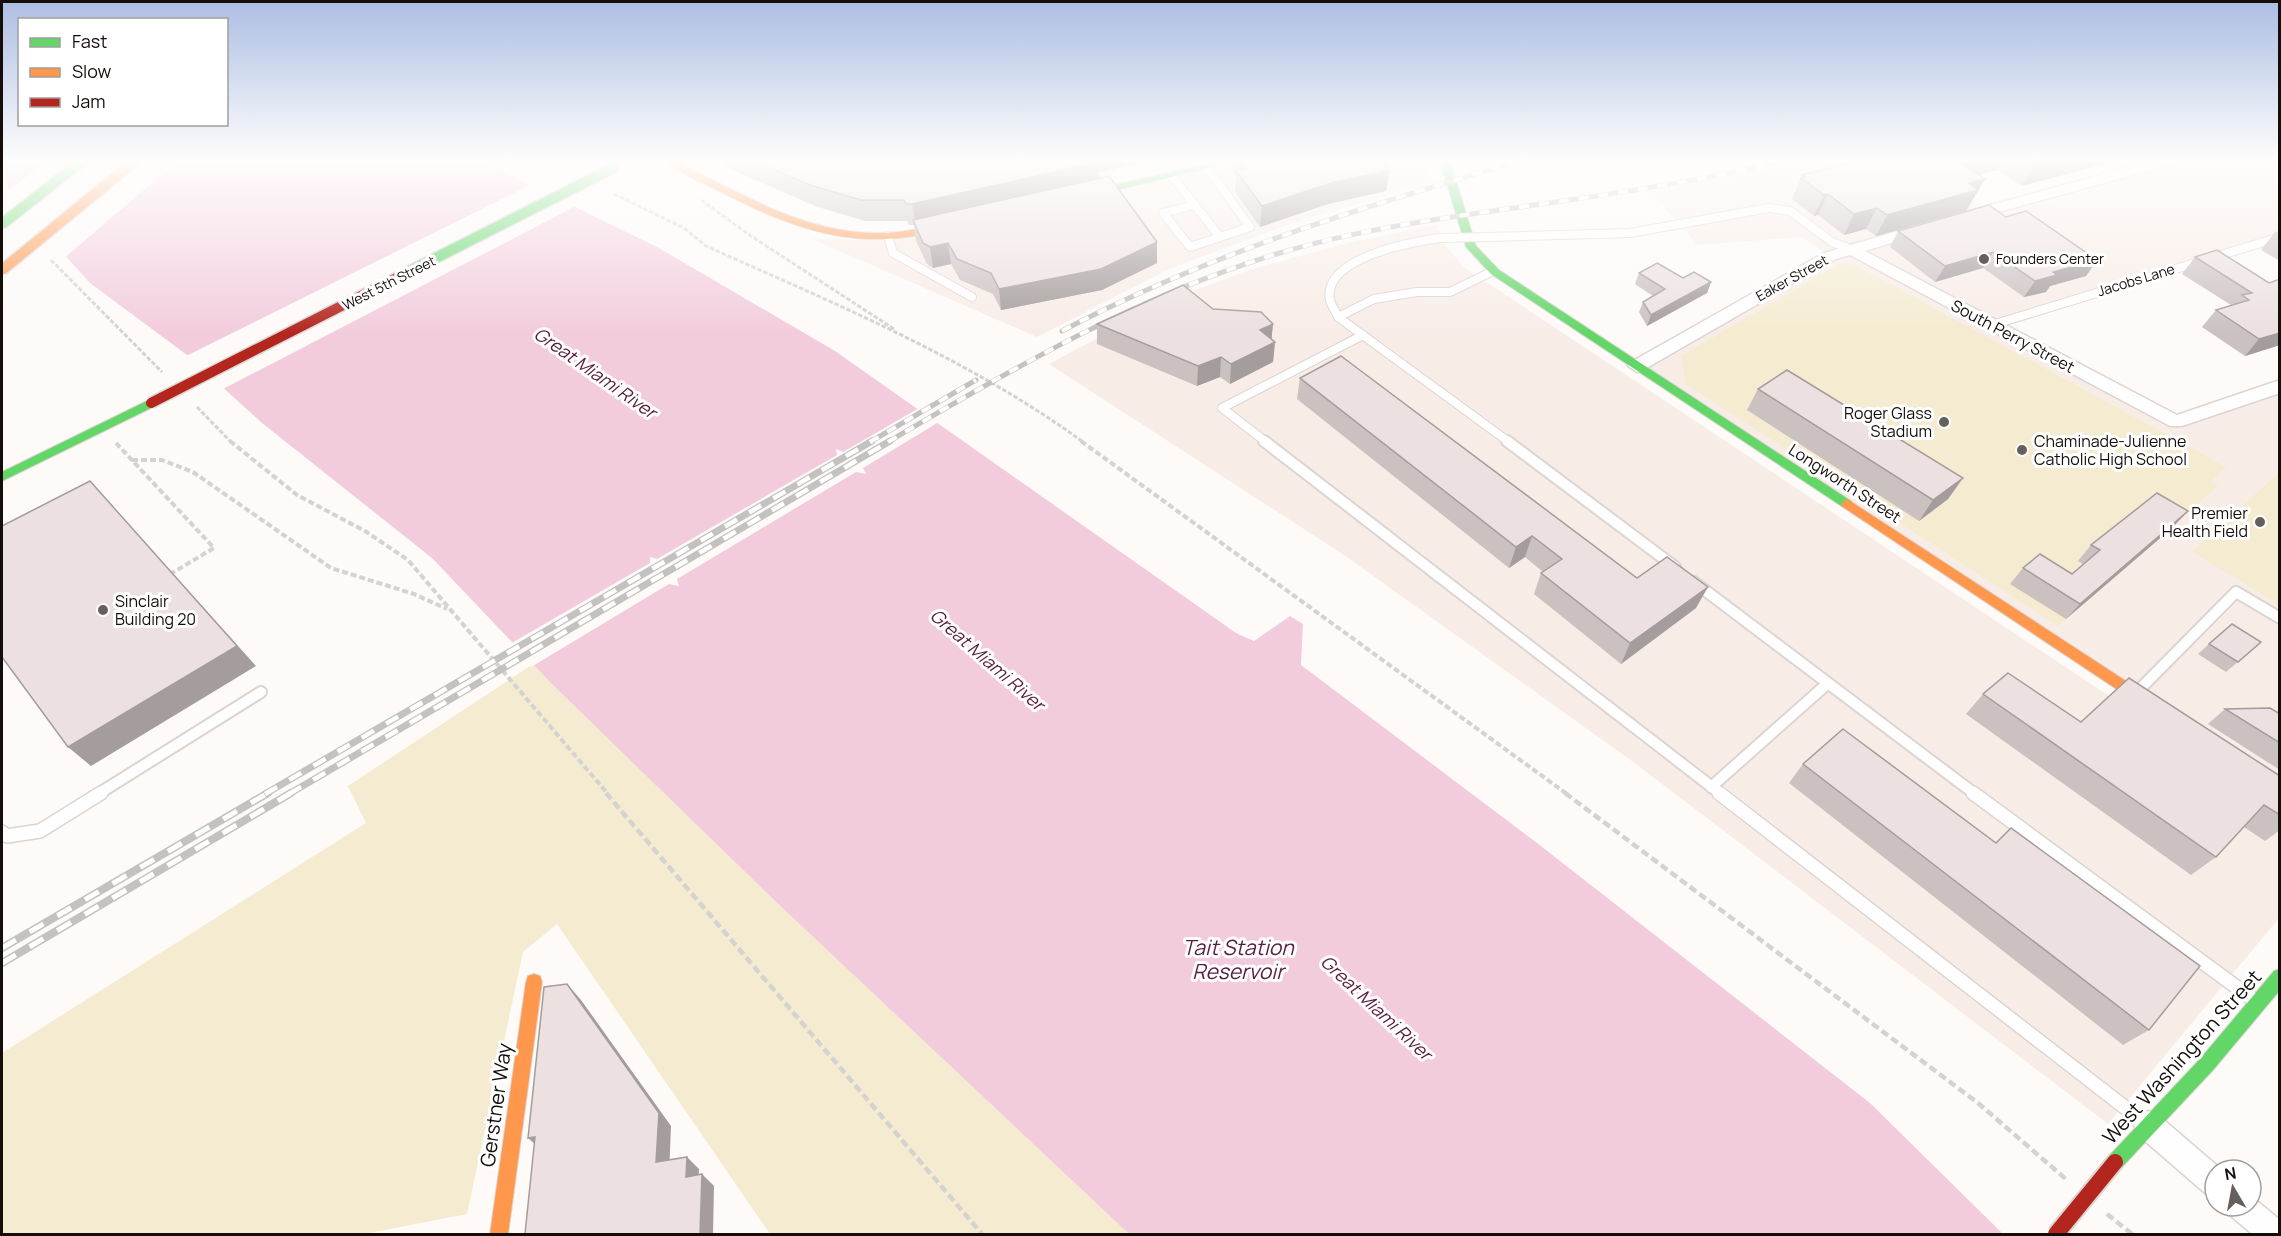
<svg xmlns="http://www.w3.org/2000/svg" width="2281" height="1236" font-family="Manrope,sans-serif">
<rect width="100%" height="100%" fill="#fdfaf8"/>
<g fill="#f8ece7">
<path d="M1250 161H1428L1432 182 1296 222 1171 268 1037 337 812 239 886 240Z"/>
<path d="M1803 161H1916L1989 210 2001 215 2096 187 2090 183 2168 161H2279V236L1994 325 2176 422 2279 386V618L2236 592 2134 694 1637 366 1830 256 1801 237 1698 245 1650 191 1751 173Z"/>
<path d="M1436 225 1444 244 1465 268 2279 809V918L2108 1124 1636 764 1344 555 1049 364 1171 299 1249 270 1347 243Z"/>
<path d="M2240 599 2279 623V779L2147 691Z"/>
</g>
<g fill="#f4ebd0">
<path d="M1841 263 1855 265 2226 467 2210 482 2218 486 2058 626 1686 384 1681 356Z"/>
<path d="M2279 473V604L2192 552Z"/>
<path d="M533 664 775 901 1129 1234H770L557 924 523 952 467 1214 364 1234H2V1053L366 823 348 786Z"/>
</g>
<path fill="#f2ccdd" d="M2 161H481L657 247 835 351 1236 633 1254 641 1290 616 1303 624 1301 665 1537 843 1870 1103 2003 1234H1129L775 901 552 684 432 558 262 423 187 355 90 283 10 195Z"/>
<g fill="#fdfaf8">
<path d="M47 161H178L63 259 6 192Z"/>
<path d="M534 183 578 205 221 390 184 357Z"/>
<path d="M919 408 939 422 863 468 866 474 856 472 677 579 679 586 669 584 531 667 510 644 650 563V557L657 559 837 455 836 449 843 452Z"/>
</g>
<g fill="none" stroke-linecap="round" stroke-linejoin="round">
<g stroke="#dbd5d2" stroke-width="10">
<g id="lane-far2">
<path d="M1171 175 1220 237"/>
<path d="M1194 205 1163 213 1190 247 1250 227 1206 166"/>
<path d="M888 236 893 253 972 297"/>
<path d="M1487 237 1630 233 1769 208 1790 211 1832 242 1850 249"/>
<path d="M1441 238C1413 241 1322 258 1330 300 1331 305 1336 312 1338 317L1509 442"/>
<path d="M1338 317 1374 299 1417 292H1450L1493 271"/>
<path d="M1992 325 2280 237"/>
<path d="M1266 442 1222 408 1363 335"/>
</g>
</g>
<g stroke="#dbd5d2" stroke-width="14">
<g id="lane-far1">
<path d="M1264 441 1721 794"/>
<path d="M1507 441 1675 567"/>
<path d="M1694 582 1975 794"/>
<path d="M2135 694 2236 592 2280 618"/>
<path d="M1711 787 1827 684"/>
<path d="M98 794 261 692"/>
</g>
</g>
<g stroke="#dbd5d2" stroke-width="16">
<g id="lane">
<path d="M1719 793 2145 1123"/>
<path d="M1973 793 2254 1000"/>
<path d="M2 832 7 836 40 831 101 793"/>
</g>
</g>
<g stroke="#dbd5d2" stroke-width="3">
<g id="street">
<path d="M2151 161H2174L2172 164 1974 219 1968 221 1960 216 1962 213Z"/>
<path d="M1921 224 1929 229 1927 232 1865 251 2177 415 2280 380V393L2182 426H2170L1850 255 1836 259 1643 370 1637 372 1628 366 1631 362 1824 253Z"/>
<path d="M2148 1111 2158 1115 2222 1170H2215V1197L2205 1193 2138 1135 2134 1125 2138 1115Z"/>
<path d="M2251 1196 2280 1220V1234H2252L2231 1216 2227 1206H2251Z"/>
</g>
</g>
<g stroke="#dbd5d2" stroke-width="2">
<g id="fast">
<path d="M1221 161H1237L1079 199 1074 196 1079 193Z"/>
<path d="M1440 161H1450L1476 246 1499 270 1851 501 1853 504 1851 507H1843L1491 274 1466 247Z"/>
<path d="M151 399 155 400 157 403 155 406 2 481V472Z"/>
<path d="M2280 969V990L2213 1070 2121 1168 2115 1171 2109 1168 2106 1162 2109 1156 2201 1058 2274 971Z"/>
</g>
</g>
<g stroke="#dbd5d2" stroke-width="2">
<g id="slow">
<path d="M664 161H676C738 192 802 232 874 233 900 234 926 227 952 222L957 225 952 228C926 234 901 240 874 239 818 239 766 215 717 190 700 181 678 173 664 161Z"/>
<path d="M1847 499 2158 702 2160 706 2158 710 2153 712 2148 710 1843 507 1841 504Z"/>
<path d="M534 974 540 976 542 982 508 1234H490L526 982 528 976Z"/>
</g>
</g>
<g stroke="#d4d3d2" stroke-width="3" stroke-dasharray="4.5 2" stroke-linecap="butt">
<path d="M547 161 561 168"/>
<path d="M614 194 684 228 706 246C835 304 968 358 1083 442"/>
<path d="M701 200 751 236 894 329"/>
<path d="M51 260 162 372"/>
<path d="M197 407 231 442"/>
</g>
<g stroke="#d4d3d2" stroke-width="4" stroke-dasharray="6 3" stroke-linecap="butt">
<path d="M230 441 297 495 365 531 408 560 608 794"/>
<path d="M1081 441 1567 794"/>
<path d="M116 443 214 548 172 573"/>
<path d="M132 460H162L193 472 331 568 414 594 447 609"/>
</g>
<g stroke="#d4d3d2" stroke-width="4.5" stroke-dasharray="8 4" stroke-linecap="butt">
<path d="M606 793 982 1234"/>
<path d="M1565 793 1978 1103 2067 1180"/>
<path d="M2107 1214 2132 1234"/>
</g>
<use href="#lane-far2" stroke="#fffefe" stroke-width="8"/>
<use href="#lane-far1" stroke="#fffefe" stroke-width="10"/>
<use href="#lane" stroke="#fffefe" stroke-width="13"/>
<use href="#street" fill="#fffefe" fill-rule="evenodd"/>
<use href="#fast" fill="#63d668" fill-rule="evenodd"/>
<use href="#slow" fill="#ff974d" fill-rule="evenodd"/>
<g stroke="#c3c2c1" stroke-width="5">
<g id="rail-far2">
<path d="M1062 331C1208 254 1362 207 1520 161"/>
<path d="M870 442 976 380"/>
<path d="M888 442C1015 367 1141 294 1283 252 1372 226 1465 215 1556 202 1634 191 1711 178 1787 161"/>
</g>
</g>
<g stroke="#c3c2c1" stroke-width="7">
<g id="rail-far1">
<path d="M265 794 872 441"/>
<path d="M289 794 890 441"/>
</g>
</g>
<g stroke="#c3c2c1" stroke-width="8">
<g id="rail">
<path d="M2 948 268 793"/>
<path d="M2 963 291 793"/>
</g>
</g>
<use href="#rail-far2" stroke="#fff" stroke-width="4" stroke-dasharray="10" stroke-linecap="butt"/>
<use href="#rail-far1" stroke="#fff" stroke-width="4.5" stroke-dasharray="14" stroke-linecap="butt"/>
<use href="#rail" stroke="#fff" stroke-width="5" stroke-dasharray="16" stroke-linecap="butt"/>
<g stroke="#dbd5d2" stroke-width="10" stroke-linecap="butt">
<path id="lane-bridge" d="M1441 238 1487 237"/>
</g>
<g stroke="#dbd5d2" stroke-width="13" stroke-linecap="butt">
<g id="fast-bridge">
<path d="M2 224 82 161"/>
<path d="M406 273 613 168"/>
</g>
</g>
<g stroke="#dbd5d2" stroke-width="13" stroke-linecap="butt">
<path id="slow-bridge" d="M2 270 135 161"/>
</g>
<g stroke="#dbd5d2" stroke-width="13" stroke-linecap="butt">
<path id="jam-bridge-far1" d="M151 403 406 273"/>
</g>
<g stroke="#dbd5d2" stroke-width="20" stroke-linecap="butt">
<path id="jam-bridge" d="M2056 1234 2115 1162"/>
</g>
<use href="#lane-bridge" stroke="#fffefe" stroke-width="8"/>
<use href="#fast-bridge" stroke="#63d668" stroke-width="10"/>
<use href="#slow-bridge" stroke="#ff974d" stroke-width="10"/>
<use href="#jam-bridge-far1" stroke="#b3261e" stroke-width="10"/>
<use href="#jam-bridge" stroke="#b3261e" stroke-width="16"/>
</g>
<g fill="#cbc1c1">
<path d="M720 161H1151L1099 172 1100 178 1157 242V263L1102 290 1001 310 993 294 960 280 951 264 933 268 927 264 916 241 914 225H909L907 221H865L815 206 726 167Z"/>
<path d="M1231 161H1396L1384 164 1386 191 1328 204 1260 227 1235 192 1236 178 1231 170Z"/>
<path d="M1857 161H2115L2022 186 1997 170 1979 175 1985 179 1966 211 1876 236 1866 229 1844 235 1818 215 1814 216 1792 199 1802 175Z"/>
<path d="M2006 217 2097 260 2086 276 2050 286 2046 292 2024 297 1983 268 1935 282 1890 247 1898 231Z"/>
<path d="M2280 231V261L2261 250 2275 232Z"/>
<path d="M2195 257 2269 283 2280 279V345L2245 356 2202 327 2216 310 2231 305 2182 274Z"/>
<path d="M1639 273 1683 278 1711 282 1707 293 1647 326 1639 312 1643 302 1653 296 1635 284Z"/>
<path d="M1213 309 1273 324 1271 340 1275 342 1273 362 1230 384 1220 377 1197 386 1097 344V324Z"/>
<path d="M1300 378 1637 578 1696 608 1621 664 1534 594 1541 573 1543 572 1525 557 1509 568 1297 399Z"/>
<path d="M1758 389 1963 478 1948 499 1919 521 1747 410Z"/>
<path d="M2173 527 2066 619 2010 584 2023 568 2072 574 2084 565 2078 561 2091 545Z"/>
<path d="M2261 642 2226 672 2198 654 2209 644Z"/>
<path d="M1983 694 2081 722 2280 776V830L2265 841 2244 827 2216 857 2191 875 1966 714Z"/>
<path d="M2225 709 2280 714V770L2208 724Z"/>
<path d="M1803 764 1996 842 2011 828 2149 1030 2123 1045 1789 783Z"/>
</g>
<g fill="#a59d9d">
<path d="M1093 161H1151L1099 172 1100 183 916 225 912 204Z"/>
<path d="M1368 161H1396L1367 170Z"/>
<path d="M1963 161H2002L1997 170 1948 183 1960 162Z"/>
<path d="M2051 161H2115L2022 186 2034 165Z"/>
<path d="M1390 170 1386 191 1328 204 1260 227 1262 206 1331 183Z"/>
<path d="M1985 179 1966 211 1876 236 1887 215 1969 183Z"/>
<path d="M1828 194 1818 215 1814 216 1824 195Z"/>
<path d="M1877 208 1866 229 1844 235 1854 214Z"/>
<path d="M1157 242V263L1102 290 1001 310 999 289Z"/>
<path d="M948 243 951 264 933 268 930 247Z"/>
<path d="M1993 252 1983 268 1935 282 1945 266Z"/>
<path d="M2097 260 2086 276 2050 286 2046 292 2024 297 2035 281 2053 272Z"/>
<path d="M1711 282 1707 293 1647 326 1651 315Z"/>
<path d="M1273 324 1271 344 1260 330Z"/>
<path d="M2280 333V345L2245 356 2259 339Z"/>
<path d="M1275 342 1273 362 1230 384 1231 364Z"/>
<path d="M1221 357 1220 377 1197 386 1198 366Z"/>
<path d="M1963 478 1948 499 1919 521 1933 500Z"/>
<path d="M90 481 256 666 91 766 68 747Z"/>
<path d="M2188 511 2173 527 2066 619 2080 604Z"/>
<path d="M1532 536 1525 557 1509 568 1516 547Z"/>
<path d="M1708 587 1696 608 1621 664 1630 643Z"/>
<path d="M567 984 581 1000 671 1126 669 1175 656 1162Z"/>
<path d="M535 1137 544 1152 528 1138Z"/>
<path d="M687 1157 699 1169 698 1189 686 1177Z"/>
<path d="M702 1174 714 1186 713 1234H700Z"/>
</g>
<g fill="#ece0e0" stroke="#a59d9d" stroke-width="1.5">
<path d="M753 161H1098L1099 162 912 204H906L904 200H861L810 185Z"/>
<path d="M1240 161H1381L1390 170 1331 183 1262 206 1236 171 1246 169Z"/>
<path d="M1857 161H1963L1960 162 1985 179 1969 183 1978 190 1887 215 1877 208 1854 214 1828 194 1824 195 1801 178 1805 177 1802 175Z"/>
<path d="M2027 161H2051L2034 165Z"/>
<path d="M1109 176 1157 242 1101 269 999 289 991 273 957 259 948 243 930 247 923 243 913 220Z"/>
<path d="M1989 205 2006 217 2026 211 2097 260 2053 272 2057 275 2035 281 1993 252 1945 266 1898 231Z"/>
<path d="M2217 250 2269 283 2280 279V333L2259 339 2216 310 2249 300 2242 295 2252 293 2195 257Z"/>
<path d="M1657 263 1683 278 1694 272 1711 282 1651 315 1643 302 1665 289 1639 273Z"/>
<path d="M1183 285 1213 309 1261 312 1273 324 1260 330 1275 342 1231 364 1221 357 1198 366 1097 324Z"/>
<path d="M1341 356 1637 578 1667 557 1708 587 1630 643 1541 573 1562 559 1532 536 1516 547 1300 378Z"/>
<path d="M1787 370 1963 478 1933 500 1758 389Z"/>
<path d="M90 481 237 646 68 747 2 657V526Z"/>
<path d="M2157 493 2188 511 2080 604 2023 568 2040 554 2072 574 2100 550 2091 545Z"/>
<path d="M2232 624 2261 642 2238 662 2209 644Z"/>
<path d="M2008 673 2081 722 2129 678 2280 776V815L2264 805 2216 857 1983 694Z"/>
<path d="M2270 708 2280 714V743L2225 709Z"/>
<path d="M1843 729 1996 843 2011 828 2200 966 2149 1030 1803 764Z"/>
<path d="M567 984 659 1113 656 1162 687 1157 686 1177 702 1174 700 1234H525L535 1137 528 1138 544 987Z"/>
</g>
<linearGradient id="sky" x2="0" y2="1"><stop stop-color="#acbee4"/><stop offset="0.48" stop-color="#fefdfc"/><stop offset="1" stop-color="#fefdfc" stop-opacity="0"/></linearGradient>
<rect width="2281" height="334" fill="url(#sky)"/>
<g fill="#66605d" stroke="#fff" stroke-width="2">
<circle cx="1984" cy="259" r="6"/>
<circle cx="1944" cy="422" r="6"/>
<circle cx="2022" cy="450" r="6"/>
<circle cx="2260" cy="522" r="6"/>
<circle cx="103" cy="610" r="6"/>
</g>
<g text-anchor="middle" stroke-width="6" stroke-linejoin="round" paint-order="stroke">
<g font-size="14" fill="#150d0a" stroke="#fff" text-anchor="start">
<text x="1996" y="264">Founders Center</text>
</g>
<g font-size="14" fill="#150d0a" stroke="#fff">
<text transform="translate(1792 278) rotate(-29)" y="5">Eaker Street</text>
<text transform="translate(2136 280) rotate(-17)" y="5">Jacobs Lane</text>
<text transform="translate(389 283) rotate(-27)" y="5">West 5th Street</text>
</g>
<g font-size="16" fill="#150d0a" stroke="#fff">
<text transform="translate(2013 336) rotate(28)" y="6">South Perry Street</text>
<text transform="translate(1845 483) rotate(33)" y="6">Longworth Street</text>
</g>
<g font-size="16" fill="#150d0a" stroke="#fff" text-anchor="end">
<text x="1932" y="419">Roger Glass<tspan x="1932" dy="18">Stadium</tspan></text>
<text x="2034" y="447" text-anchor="start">Chaminade-Julienne<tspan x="2034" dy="18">Catholic High School</tspan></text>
<text x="2248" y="519">Premier<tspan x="2248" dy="18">Health Field</tspan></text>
<text x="115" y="607" text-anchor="start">Sinclair<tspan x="115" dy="18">Building 20</tspan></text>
</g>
<g font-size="18" font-style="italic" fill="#591d40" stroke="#fff">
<text transform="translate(595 373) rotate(35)" y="6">Great Miami River</text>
<text transform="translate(987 660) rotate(41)" y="6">Great Miami River</text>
<text transform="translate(1376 1008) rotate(43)" y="6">Great Miami River</text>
</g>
<g font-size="20" fill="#150d0a" stroke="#fff">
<text transform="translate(2182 1057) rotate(-48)" y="7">West Washington Street</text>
<text transform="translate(496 1105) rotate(-82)" y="7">Gerstner Way</text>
</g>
<g font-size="21" font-style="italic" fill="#591d40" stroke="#fff">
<text x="1238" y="955">Tait Station<tspan x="1238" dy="24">Reservoir</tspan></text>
</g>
</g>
<rect width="2281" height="1236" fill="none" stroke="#150d0a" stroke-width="6"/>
<rect x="18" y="18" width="210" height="108" fill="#ffffff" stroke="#a19e9d" stroke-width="1.5"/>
<rect x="30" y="38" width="30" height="9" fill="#63d668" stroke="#a19e9d" stroke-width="1.5"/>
<text x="72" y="48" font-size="18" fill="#150d0a">Fast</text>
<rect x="30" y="68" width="30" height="9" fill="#ff974d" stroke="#a19e9d" stroke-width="1.5"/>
<text x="72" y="78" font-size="18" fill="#150d0a">Slow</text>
<rect x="30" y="98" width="30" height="9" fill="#b3261e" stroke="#a19e9d" stroke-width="1.5"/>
<text x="72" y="108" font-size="18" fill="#150d0a">Jam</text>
<g transform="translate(2233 1188) rotate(350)"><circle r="28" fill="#ffffff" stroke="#a19e9d" stroke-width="1.5"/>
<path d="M0-4.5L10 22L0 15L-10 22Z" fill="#66605d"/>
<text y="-9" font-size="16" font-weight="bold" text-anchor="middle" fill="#150d0a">N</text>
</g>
</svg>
